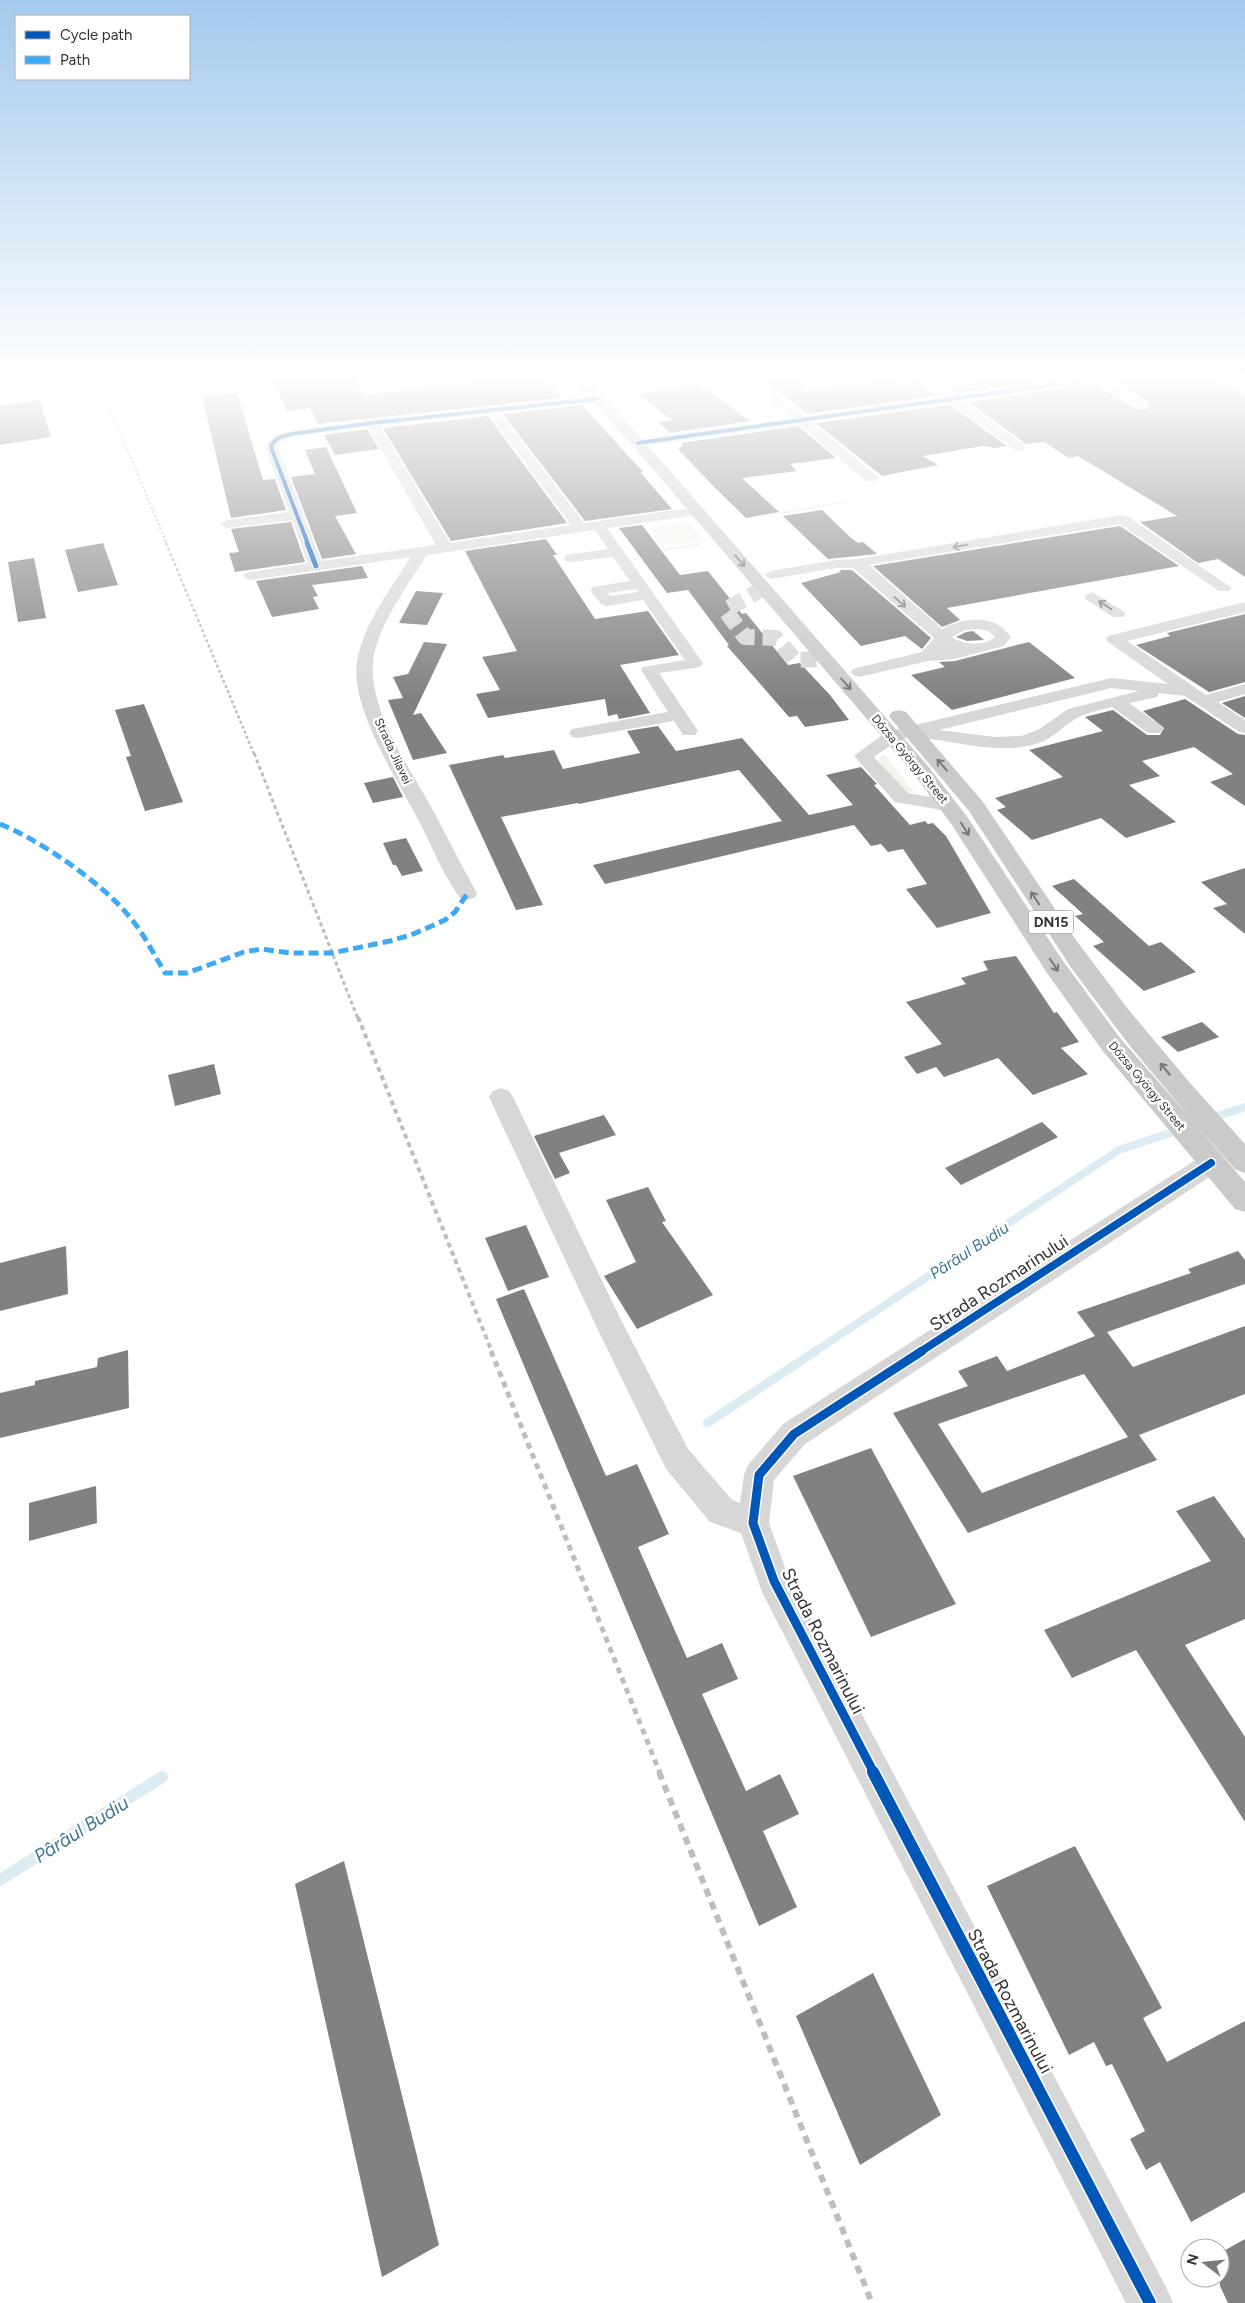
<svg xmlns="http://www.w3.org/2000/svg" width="1245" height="2303" font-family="Figtree,sans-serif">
<rect width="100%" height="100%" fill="#fff"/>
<g fill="#f1f5ed">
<path d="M688 522 705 541 676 545 661 541 650 528Z"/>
<path d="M884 754 915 793C899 794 889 773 880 762L879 758Z"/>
</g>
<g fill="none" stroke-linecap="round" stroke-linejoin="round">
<g stroke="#ddebf3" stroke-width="8">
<path d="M1211 1118 1245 1107"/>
<path d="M814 1352 1119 1150 1179 1130"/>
</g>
<path stroke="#ddebf3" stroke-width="9" d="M707 1423 816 1351"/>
<path stroke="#ddebf3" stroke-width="12" d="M0 1880 162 1777"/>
</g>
<g fill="#818181" fill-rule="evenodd">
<path d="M271 378H353L365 395 497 378H544L562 398 318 424 310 408 287 411Z"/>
<path d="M762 378H802L803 392 891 378 899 383 913 380 937 396 807 414Z"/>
<path d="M994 378H1067L955 393 943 386Z"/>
<path d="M1108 378H1210L1245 395V577L1218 559 1198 563 1140 522 1177 516 1078 456 1069 458 1044 442 1026 444 969 402 1094 384 1137 409H1146L1149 406V403Z"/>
<path d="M699 384 746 418 752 421 670 433 658 422 672 420 637 394Z"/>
<path d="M237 393 263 480 275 479 286 510 231 518 202 396Z"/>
<path d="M40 400 51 437 0 445V406Z"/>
<path d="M582 405 643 472H640L672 509 585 521 503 414Z"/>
<path d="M950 405 1007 446 996 448 983 446 923 456 938 465 882 476 816 423Z"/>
<path d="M488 416 567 523 451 541 383 428Z"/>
<path d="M798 426 836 458 790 464 797 471 742 478 779 512 746 518 713 486 678 449 683 445 681 443Z"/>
<path d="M367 429 379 449 335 455 324 435Z"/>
<path d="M326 447 357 513 335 516 356 554 322 559 291 477 315 474 305 450Z"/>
<path d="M822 510 850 537 858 543 863 542 877 554 828 559 783 516Z"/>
<path d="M291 522 305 562 235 572 229 553 239 552 231 529Z"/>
<path d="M642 525 680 575 708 571 742 614 746 613 788 665 800 663 830 695 849 720 805 727 797 716 789 717 727 646 729 645 688 590 667 593 619 528Z"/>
<path d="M1120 526 1179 566 947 608 960 620 942 627 873 566Z"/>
<path d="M546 539 557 555H553L595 619 648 611 679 655 620 665 650 713 619 719 617 714 608 716 605 699 488 718 476 694 500 690 482 657 517 651 465 551Z"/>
<path d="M103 543 118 585 78 592 65 550Z"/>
<path d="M34 558 46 618 18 622 8 562Z"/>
<path d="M362 566 368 578 312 585 318 596 313 597 319 609 272 617 256 581Z"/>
<path d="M839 570H852L931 638 922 649 905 636 861 646 801 583 841 572Z"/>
<path d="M416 591 443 593 427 625 399 623Z"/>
<path d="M1245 614V682L1206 693 1209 692 1136 645 1170 636 1167 633Z"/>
<path d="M973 631 984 640 967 641 956 637 966 632Z"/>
<path d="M424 642 447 644 413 715 421 713 447 753 413 760 388 700 403 698 393 677 408 674Z"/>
<path d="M1029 642 1075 678 952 710 911 675 945 667 939 662 955 661Z"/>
<path d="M1245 696V718L1222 703Z"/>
<path d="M1185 699 1238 734 1245 735V806L1210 782 1233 774 1194 747 1142 761 1160 776 1129 785 1176 822 1126 838 1101 818 1032 840 997 810 1006 807 995 798 1063 777 1029 750 1103 731 1085 717 1113 710 1147 735H1160L1164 728 1143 711Z"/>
<path d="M144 704 183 802 145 811 126 757 131 756 115 710Z"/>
<path d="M658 726 676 751 742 738 809 815 853 805 826 775 861 767 877 784 874 785 910 825 925 821 928 824 933 823 946 836 991 913 937 928 906 889 927 884 903 849 888 852 881 844 871 846 854 825 605 884 593 865 782 821 739 770 579 804 578 803 501 817 543 905 516 910 449 765 503 755 505 758 554 750 563 769 640 753 627 731Z"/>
<path d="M393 777 403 797 373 803 364 783Z"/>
<path d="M406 838 423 871 402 876 396 865H393L383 843Z"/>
<path d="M1245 868V934L1213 908 1227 904 1201 882Z"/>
<path d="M1074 879 1149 946 1161 942 1196 972 1144 991 1093 946 1104 942 1075 916 1083 914 1052 886Z"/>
<path d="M1016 956 1054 1013 1057 1012 1079 1042 1061 1048 1088 1074 1033 1095 998 1058 944 1077 936 1067 917 1074 904 1057 942 1044 906 1002 966 984 961 978 988 970 983 961Z"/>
<path d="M1202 1022 1219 1037 1178 1052 1161 1037Z"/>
<path d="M214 1064 221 1094 175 1106 168 1075Z"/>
<path d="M604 1115 616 1135 559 1153 570 1173 555 1179 534 1136Z"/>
<path d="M1042 1122 1058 1137 961 1185 945 1168Z"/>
<path d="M648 1187 666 1221 662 1222 713 1295 637 1329 604 1276 636 1262 606 1200Z"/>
<path d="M526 1225 549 1277 508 1291 485 1238Z"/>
<path d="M66 1246 68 1294 0 1311V1263Z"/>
<path d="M1238 1251 1245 1260V1284L1107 1332 1133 1367 1245 1326V1394L1139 1435 1157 1460 968 1533 893 1413 968 1386 958 1371 997 1356 1007 1371 1095 1336 1077 1312 1191 1273 1188 1269ZM1084 1374 1128 1437 982 1493 938 1424Z"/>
<path d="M524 1289 606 1476 637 1464 669 1534 638 1547 687 1658 722 1643 738 1679 702 1694 746 1791 780 1774 799 1814 763 1831 797 1907 759 1926 496 1299Z"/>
<path d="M128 1350 129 1408 0 1438V1393L35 1385V1381L97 1367 98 1358Z"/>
<path d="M871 1448 956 1604 871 1637 793 1476Z"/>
<path d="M96 1486 97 1523 29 1541V1503Z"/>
<path d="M1214 1496 1245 1539V1619L1185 1645 1245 1737V1822L1136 1650 1072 1678 1044 1630 1211 1561 1176 1511Z"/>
<path d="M1075 1846 1162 2008 1143 2018 1167 2062 1245 2021V2192L1191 2222 1160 2162 1146 2170 1130 2139 1145 2131 1112 2064 1106 2066 1094 2042 1069 2055 987 1886Z"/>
<path d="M344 1861 439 2245 382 2277 295 1884Z"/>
<path d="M873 1973 941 2115 860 2165 796 2016Z"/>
<path d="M1245 2239V2303H1228L1220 2286V2253Z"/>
</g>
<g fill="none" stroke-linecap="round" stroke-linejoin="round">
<path stroke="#d6d6d6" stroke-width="16" stroke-dasharray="16 8" stroke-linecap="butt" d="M764 588 725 610 745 637 776 638 795 660 824 659"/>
<g stroke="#d6d6d6" stroke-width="2" stroke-dasharray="1 1" stroke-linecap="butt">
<path d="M552 378 560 386"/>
<path d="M280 413 308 409 311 416"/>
<path d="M780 513 845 502"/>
<path d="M654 535 665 550 700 544"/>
</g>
<g fill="#d7d7d7" fill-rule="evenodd">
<path d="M914 378H926L955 395 1079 378H1106V379L1148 405 1146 407H1138L1094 382 964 401 1024 445 1026 448 1024 451H1016L951 403 811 422 876 475 878 478 876 481H866L799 424 638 447 632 443 638 439 791 418 770 399 776 396 780 397 804 416 942 397Z"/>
<path d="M597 396 603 399 601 401 500 413 584 523 697 507 704 511 697 515 607 528 703 663 701 666 695 668 659 673 698 731 695 735H683L674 721 578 738 572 737 569 733 572 729 578 728 668 712 641 670 643 667 685 660 643 600 606 606 601 604 590 590 593 587 630 581 613 557 571 562 566 561 564 558 566 555 608 549 595 530 427 555C408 585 376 627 373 663 369 709 407 764 429 803 445 833 461 864 477 894L474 898 467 900 460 898C444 876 433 849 421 825 400 784 349 707 357 661 364 623 391 588 411 557L250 580 243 576 245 573 308 563 292 520 227 528 220 524 227 520 289 512 266 450 265 445 274 435 291 430 372 419ZM489 414 571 525 450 543 380 426ZM368 427 436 545 321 561 277 446 282 441 293 437ZM636 589 638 592 610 596 608 593Z"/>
<path d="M1122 515 1127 516 1232 588 1229 591H1219L1120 524 869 565 942 629C964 616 996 614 1011 637L1004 646 955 659 928 661 859 677 853 675 851 672 853 669 922 652 934 638 853 568H836L771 579 764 575 771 571 836 560 857 559ZM978 629 988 631 995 637C986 646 961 645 952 637L965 630Z"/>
<path d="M1092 592 1123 611 1126 614 1123 617H1113L1087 600 1084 597 1087 594Z"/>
<path d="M1245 602V612L1127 641 1206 695 1245 684V694L1218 702 1245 720V733L1239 732 1185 696 1159 693 1157 697 1129 703 1160 725 1163 729 1160 733H1148L1112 707C1099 710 1084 713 1072 721 1062 727 1055 736 1044 741 1009 756 966 744 930 739L924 738 921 734 898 740 874 757 908 793 954 801 956 805 954 809 947 811 895 802 854 756 886 732 1111 678 1168 684 1108 642 1106 639 1108 636ZM1111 688 1139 691 1068 709 1038 730 1021 736 995 737 939 730Z"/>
<path d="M501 1088 509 1091 513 1097 622 1322 688 1449 732 1500 740 1503 744 1475 748 1465 783 1424 1202 1156 1211 1153 1220 1156 1224 1163 1220 1170 805 1444 774 1480 769 1523 787 1573 1166 2287 1173 2303H1126L762 1592 741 1533 710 1522 666 1469 598 1330 489 1097 493 1091Z"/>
</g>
<path fill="#cacaca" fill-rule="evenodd" d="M571 378H584L643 440 928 766 968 818 1063 961 1120 1038 1192 1120 1130 1046 1072 969 969 811 892 720 889 716 892 712 899 710 906 712 983 802 1076 940 1128 1009 1190 1083 1245 1144V1173L1235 1169 1194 1123 1245 1182V1212L1235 1209 1102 1050 1047 973 952 825 914 774 633 446Z"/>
<path stroke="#bebebe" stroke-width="2" stroke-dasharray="2.5 2" stroke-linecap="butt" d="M97 378 167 544"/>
<path stroke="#bebebe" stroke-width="2.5" stroke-dasharray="3 2.5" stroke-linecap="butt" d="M166 543 254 754"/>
<path stroke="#bebebe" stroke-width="3" stroke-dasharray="4 3" stroke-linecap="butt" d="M254 753 358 1019"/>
<path stroke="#bebebe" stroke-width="4" stroke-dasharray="5 4" stroke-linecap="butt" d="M358 1017 492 1352"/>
<path stroke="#bebebe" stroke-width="5" stroke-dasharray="6 5" stroke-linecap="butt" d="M491 1351 660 1773"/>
<path stroke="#bebebe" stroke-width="6" stroke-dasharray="8 6" stroke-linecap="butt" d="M659 1772 872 2303"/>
<path stroke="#3fa9f5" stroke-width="5" stroke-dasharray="10 5" stroke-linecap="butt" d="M0 824C38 839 102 883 128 915 143 932 153 953 165 973H187L244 952 262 949 290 953H332L390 941 411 935 445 920 455 912 467 894"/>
<g stroke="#fff" stroke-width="5.5">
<g id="cycleway-far4">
<path d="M638 443 1101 378"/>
<path d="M308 544 272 450 271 445 278 438 291 434 372 423 597 399"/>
</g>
</g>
<g stroke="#fff" stroke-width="7">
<path id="cycleway-far3" d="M307 543 316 566"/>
</g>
<g stroke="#fff" stroke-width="11">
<path id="cycleway-far2" d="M920 1352 1211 1163"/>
</g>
<g stroke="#fff" stroke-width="12">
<path id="cycleway-far1" d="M874 1773 774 1581 753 1523 759 1475 794 1434 922 1351"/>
</g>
<g stroke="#fff" stroke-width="15">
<path id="cycleway" d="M873 1772 1150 2303"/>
</g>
<use href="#cycleway-far4" stroke="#0057b8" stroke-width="4"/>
<use href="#cycleway-far3" stroke="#0057b8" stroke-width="5"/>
<use href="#cycleway-far2" stroke="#0057b8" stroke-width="8"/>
<use href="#cycleway-far1" stroke="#0057b8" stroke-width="9"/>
<use href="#cycleway" stroke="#0057b8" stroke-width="12"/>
</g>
<defs><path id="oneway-shaft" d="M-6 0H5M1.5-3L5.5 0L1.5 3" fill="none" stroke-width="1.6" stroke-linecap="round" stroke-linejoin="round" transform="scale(1.25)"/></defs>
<g stroke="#7d7d7d">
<use href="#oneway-shaft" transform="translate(960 546) rotate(171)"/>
<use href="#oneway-shaft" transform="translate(900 602) rotate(42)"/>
<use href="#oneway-shaft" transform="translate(1105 605) rotate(-147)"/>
</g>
<g stroke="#777">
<use href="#oneway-shaft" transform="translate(740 561) rotate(49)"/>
<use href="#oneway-shaft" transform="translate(846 684) rotate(49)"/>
<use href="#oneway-shaft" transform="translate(942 765) rotate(-131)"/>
<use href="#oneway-shaft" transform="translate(965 829) rotate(57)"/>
<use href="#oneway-shaft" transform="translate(1035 898) rotate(-123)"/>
<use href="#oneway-shaft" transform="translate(1054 965) rotate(56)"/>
<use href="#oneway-shaft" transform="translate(1165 1069) rotate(-130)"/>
</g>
<linearGradient id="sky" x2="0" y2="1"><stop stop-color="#a3caec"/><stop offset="0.54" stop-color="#fff"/><stop offset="1" stop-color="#fff" stop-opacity="0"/></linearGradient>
<rect width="1245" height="700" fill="url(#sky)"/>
<g text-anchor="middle" stroke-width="5" stroke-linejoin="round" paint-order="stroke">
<g font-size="12" fill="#333" stroke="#fff">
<text transform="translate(393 751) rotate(65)" y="4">Strada Jilavei</text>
<text transform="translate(910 759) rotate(50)" y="4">Dózsa György Street</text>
<text transform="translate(1147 1086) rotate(50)" y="4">Dózsa György Street</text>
</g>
<rect fill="#fff" stroke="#707070" stroke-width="1" x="1028.5" y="910.5" width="45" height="23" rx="4"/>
<g font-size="14" font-weight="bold" fill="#333">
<text x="1051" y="927">DN15</text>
</g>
<g font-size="16" font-style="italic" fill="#3f7597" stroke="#fff">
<text transform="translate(969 1250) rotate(-33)" y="6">Pârâul Budiu</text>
</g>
<g font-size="18" fill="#333" stroke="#fff">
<text transform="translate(999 1283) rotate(-33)" y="6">Strada Rozmarinului</text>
<text transform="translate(823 1641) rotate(63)" y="6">Strada Rozmarinului</text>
<text transform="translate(1010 2001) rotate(62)" y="6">Strada Rozmarinului</text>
</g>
<g font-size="19" font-style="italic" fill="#3f7597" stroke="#fff">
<text transform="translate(81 1829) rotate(-32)" y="7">Pârâul Budiu</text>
</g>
</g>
<rect x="15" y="15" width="175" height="65" fill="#ffffff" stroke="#adadad"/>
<rect x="25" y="31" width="25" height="8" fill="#0057b8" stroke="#adadad"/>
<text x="60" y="40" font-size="15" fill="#333333">Cycle path</text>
<rect x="25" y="56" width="25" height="8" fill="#3fa9f5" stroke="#adadad"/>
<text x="60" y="65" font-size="15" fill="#333333">Path</text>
<g transform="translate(1205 2263) rotate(286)"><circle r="24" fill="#ffffff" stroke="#adadad"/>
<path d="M0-4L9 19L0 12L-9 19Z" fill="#7a7a7a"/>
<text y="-8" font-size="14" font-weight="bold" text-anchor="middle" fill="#333333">N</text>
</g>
</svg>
